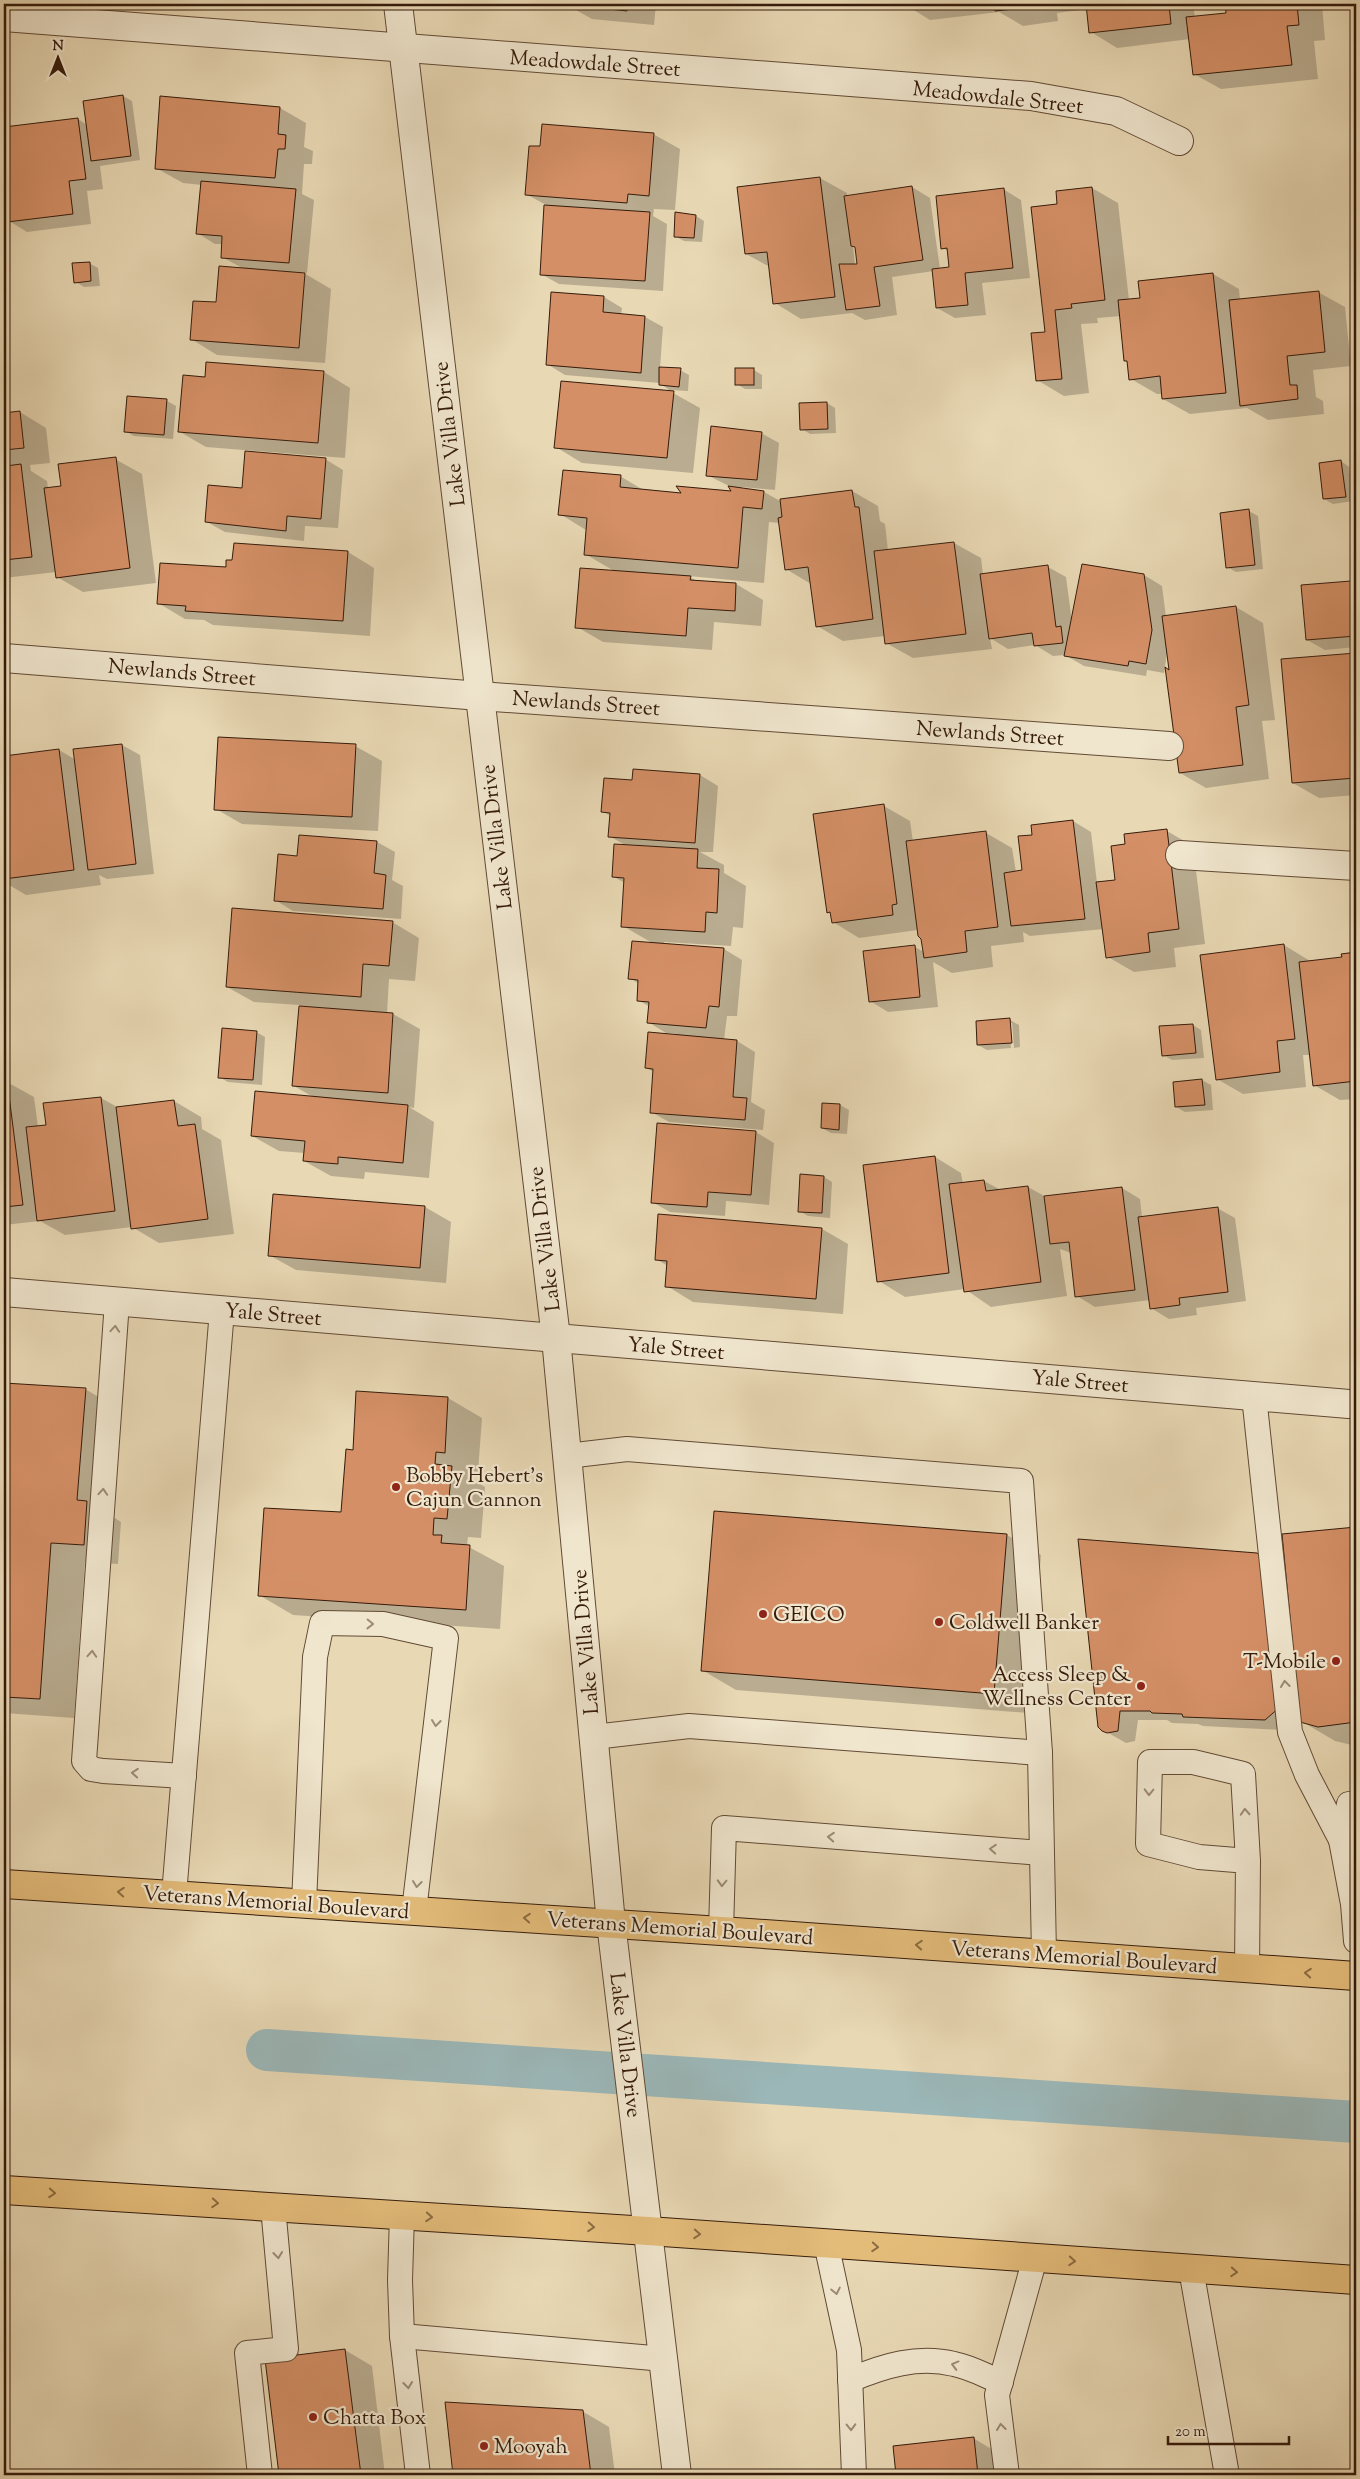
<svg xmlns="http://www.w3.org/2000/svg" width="1360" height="2479" font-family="'Sorts Mill Goudy',serif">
<rect width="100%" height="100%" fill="#e8d8b4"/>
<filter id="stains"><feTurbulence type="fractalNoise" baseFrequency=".004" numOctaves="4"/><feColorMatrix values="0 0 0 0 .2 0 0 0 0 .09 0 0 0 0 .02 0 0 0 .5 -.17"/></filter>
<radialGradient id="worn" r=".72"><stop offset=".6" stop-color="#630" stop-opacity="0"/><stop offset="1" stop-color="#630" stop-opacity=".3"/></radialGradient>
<g fill="#0003" fill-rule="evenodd">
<path d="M519 4H656L654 25 592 19 574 9Z"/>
<path d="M904 4H1193L1195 18 1228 15 1227 4 1211 6 1208 4H1322L1325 40 1314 41 1318 79 1221 89 1194 74 1190 39 1117 48 1091 32 1088 9 1057 13 1058 21 1023 26 999 12 930 20Z"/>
<path d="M123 96 132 101 140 160 100 166 103 189 87 191 91 224 27 232 9 221 4 183V128L78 119 87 125Z"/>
<path d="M280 108 306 123 304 147 313 151 312 164H304L302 194 314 200 307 273 302 272 331 289 325 363 217 355 191 339 244 269 222 257 223 244H215L197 233 202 185 183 183 156 168Z"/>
<path d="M653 134 680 149 675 210 654 209 653 216 667 224 663 291 559 284 541 274 546 205 526 194 541 148Z"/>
<path d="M820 178 847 193V196L912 187 930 198 940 269 950 268 948 251 943 248 1003 189 1021 200 1030 278 982 283 986 315 955 318 937 308 934 271 892 277 897 315 865 320 852 313 801 319 775 303 770 267 746 254 738 188ZM853 246 856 248 858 266H855Z"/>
<path d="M1092 188 1118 203 1129 300 1141 299 1213 274 1239 289 1240 300 1318 292 1345 307 1351 366 1313 370 1316 397 1323 401 1324 414 1268 420 1247 408 1190 414 1163 399V394H1157L1131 379 1128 362 1125 360 1121 316 1097 318 1098 323 1081 324 1089 393 1064 396 1037 380 1046 333 1058 205Z"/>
<path d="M696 216 704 221 702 242 684 241 675 236Z"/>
<path d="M89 263 98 268 100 286 84 287 76 282Z"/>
<path d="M604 297 622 308 621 315 645 317 663 327 660 368 680 370 689 375 688 391 669 390 660 383 565 375 547 364Z"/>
<path d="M754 370 762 375V389H745L737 384Z"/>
<path d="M324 372 350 388 345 458 206 447 180 432 206 379Z"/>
<path d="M673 393 700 408 693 473 582 463 556 447Z"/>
<path d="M128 397 167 401 176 406 173 439 134 436 125 431Z"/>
<path d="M827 403 835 408 836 433 810 434 802 429Z"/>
<path d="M20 412 46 428 50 463 30 465 31 471 47 481 48 489 62 487 115 459 142 474 156 583 83 592 57 577 56 572 4 578V414Z"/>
<path d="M761 433 779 443 775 490 742 487V489L764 492 782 502 852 491 878 506 880 521 885 524 888 551 954 543 981 558 983 575 1048 567 1066 577 1072 622 1144 575 1162 586 1166 617 1236 607 1263 623 1275 720 1262 721 1269 779 1206 788 1180 773 1167 653 1164 673 1147 670 1146 676 1084 666 1065 655 1053 656 1035 645 1008 649 990 638 992 649 913 658 886 643 885 636 843 641 817 626 811 584 786 569 780 523 769 522 764 583 688 576 697 581 736 584 763 600 761 626 714 622 712 650 603 642 577 627 616 572 585 554 586 530 560 514 620 476 645 491 684 494 734 492 729 486 707 475Z"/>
<path d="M325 459 343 470 338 528 305 526 304 541 225 532 207 522 244 489Z"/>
<path d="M1341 461 1349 467 1354 501 1333 504 1324 499Z"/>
<path d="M1249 511 1258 516 1263 569 1236 572 1227 567Z"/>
<path d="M348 552 374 568 370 636 213 625 204 620 185 619 158 603 227 569Z"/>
<path d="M1351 582 1356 586V647L1325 650 1307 640Z"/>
<path d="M1356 654V795L1319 798 1293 783 1282 660Z"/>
<path d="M122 745 140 755 154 874 107 879 99 875 101 885 26 895 4 882V757L59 750 76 760Z"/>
<path d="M355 746 382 761 378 831 242 824 216 809Z"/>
<path d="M700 775 718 786 713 852H700L724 865V873L746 886 743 928 733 927 731 946 664 942V945L724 949 742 960 737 1016H727L724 1040 737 1041 755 1052 751 1102 765 1110 763 1130 669 1122 651 1112 654 1072 646 1068 678 1034 666 1033 648 1022 650 1007 638 1000 639 984 630 978 654 944 623 926 625 883 614 877 625 845 609 836 611 816 603 812 633 781Z"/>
<path d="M884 806 910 821 913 842 986 833 1012 848 1016 872H1023L1034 836 1073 821 1091 832 1097 883 1116 881 1127 845 1167 831 1193 846 1205 944 1174 948 1176 967 1134 972 1108 957 1104 929 1030 936 1023 932 1024 942 991 946 993 967 952 973 933 962 938 1007 888 1012 870 1001 915 947 924 952 923 939 918 930 859 938 833 922 832 914 828 912Z"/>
<path d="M377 842 395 852 392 880 403 886 401 919 293 911 275 900 298 858Z"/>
<path d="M392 922 419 938 415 981 389 979 387 1014H393L420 1029 414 1108 409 1107 434 1122 429 1178 365 1172 364 1179 331 1176 304 1161 305 1153 279 1151 252 1136 315 1098 294 1086 300 1005 254 1002 227 987Z"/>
<path d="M1284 945 1310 961 1344 958 1343 955 1356 953V1099L1340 1100 1314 1085 1310 1055H1303L1306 1087 1243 1094 1217 1079Z"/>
<path d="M1010 1020 1019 1025 1020 1047 1014 1048 1012 1023H1009L1011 1048 987 1050 978 1045Z"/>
<path d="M1193 1025 1201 1030 1204 1058 1172 1060 1163 1055Z"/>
<path d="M256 1032 265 1037 262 1085 228 1082 219 1077Z"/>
<path d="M1202 1080 1211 1085 1213 1110 1185 1112 1176 1107Z"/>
<path d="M4 1082H7L34 1097 38 1127 47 1126 101 1098 119 1108 174 1101 201 1117 202 1129 221 1140 234 1234 159 1243 132 1227 65 1235 40 1221 4 1225Z"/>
<path d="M823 1105H840L849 1110 847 1134 831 1133 822 1128Z"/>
<path d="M658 1124 756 1132 774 1143 769 1205 726 1201 725 1216 670 1212 652 1202Z"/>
<path d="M935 1157 961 1173 963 1184 984 1181 1001 1190 1028 1187 1046 1197 1122 1188 1140 1199 1142 1217 1217 1208 1235 1218 1246 1301 1196 1308 1197 1315 1169 1319 1151 1308 1150 1300 1095 1307 1077 1296 1071 1253 1060 1249 1067 1296 991 1307 965 1289 905 1297 879 1281Z"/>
<path d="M824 1177 832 1182 830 1218 808 1216 799 1211Z"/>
<path d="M425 1207 451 1222 446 1283 296 1270 269 1255Z"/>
<path d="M822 1229 848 1244 843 1314 693 1302 667 1286 668 1266 656 1259Z"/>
<path d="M4 1384 85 1389 119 1409 112 1516 121 1522 118 1564 85 1562 74 1718 4 1713Z"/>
<path d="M448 1398 482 1418 478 1472 470 1471 469 1477 485 1487 481 1538 468 1537 467 1546 504 1566 500 1629 293 1615 259 1595 342 1514Z"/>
<path d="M1356 1528V1746L1335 1741 1301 1721 1283 1730 1203 1726 1198 1724 1172 1723 1167 1720H1138L1135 1741 1126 1743 1103 1730 1079 1540 1298 1691 1283 1535Z"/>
<path d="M1007 1535 1041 1555 1028 1713 736 1690 702 1670Z"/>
<path d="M345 2350 372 2366 385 2475H280L266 2360Z"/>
<path d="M446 2403 582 2411 609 2427 615 2475H454Z"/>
<path d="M973 2438 1000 2454 1003 2475H897L894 2447Z"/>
</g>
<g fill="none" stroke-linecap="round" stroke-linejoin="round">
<path stroke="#9bb7b8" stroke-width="42" d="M267 2050 1356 2122"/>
</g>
<g fill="#d48f66" stroke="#351b0b">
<path d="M564 4H628L627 11Z"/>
<path d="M994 4H1031L1032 7 995 11Z"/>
<path d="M1086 4H1169L1171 24 1089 33Z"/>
<path d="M1225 4H1297L1299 25 1287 26 1292 65 1193 75 1186 17 1226 13Z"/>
<path d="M123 95 131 156 91 161 83 101Z"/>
<path d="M160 96 280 107 278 134 286 135 285 149H278L275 178 155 169Z"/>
<path d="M78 118 86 179 69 181 73 214 7 222 4 190V127Z"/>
<path d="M542 124 654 133 649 196 628 194 627 203 525 195 529 146H540Z"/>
<path d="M820 177 835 297 773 304 767 252 745 254 737 187Z"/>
<path d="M201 181 296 189 289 263 221 258 222 236 196 234Z"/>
<path d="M912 186 923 260 874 267 880 306 846 310 839 264H857L855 247 851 246 844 196Z"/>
<path d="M1092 187 1105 300 1071 304 1072 308 1055 310 1062 379 1036 381 1031 333 1045 332 1031 207 1057 204 1056 191Z"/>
<path d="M1004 188 1013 268 965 273 968 305 936 308 932 269 949 267 947 248 941 249 936 196Z"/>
<path d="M544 205 650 212 645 281 540 275Z"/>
<path d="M675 212 696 215 694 238 674 237Z"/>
<path d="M90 262 91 281 74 283 72 263Z"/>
<path d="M219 266 305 273 299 348 190 340 193 301 216 302Z"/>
<path d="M1213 273 1226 393 1162 399 1160 376 1129 380 1127 361H1124L1118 300 1140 298 1138 281Z"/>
<path d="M1319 291 1325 352 1287 356 1290 385H1297L1298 399 1240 406 1229 300Z"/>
<path d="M551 292 604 296 603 312 645 316 641 373 546 365Z"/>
<path d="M206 362 324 371 318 443 178 432 183 375 205 377Z"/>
<path d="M659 367 681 368 679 387 659 385Z"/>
<rect x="735" y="368" width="19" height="17"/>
<path d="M561 381 674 391 667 458 554 448Z"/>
<path d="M127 396 167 399 164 435 124 432Z"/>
<path d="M827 402 828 429 800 430 799 403Z"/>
<path d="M20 411 24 448 4 450 6 466 21 464 32 557 4 560V413Z"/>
<path d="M711 426 762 432 757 480 706 476Z"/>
<path d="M245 451 326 458 321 519 287 516 286 531 205 522 208 485 242 488Z"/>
<path d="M116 457 130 568 56 578 44 488 61 486 58 464Z"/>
<path d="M1341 460 1346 497 1323 499 1319 463Z"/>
<path d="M563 470 621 475 620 487 681 493 676 486 731 491 728 486 764 491 762 509 743 507 738 568 584 555 587 518 558 515Z"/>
<path d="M852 490 855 507H859L873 619 816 627 808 567 785 570 778 518 782 517 780 499Z"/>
<path d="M1249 509 1255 565 1226 568 1220 513Z"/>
<path d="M954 542 966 634 885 644 874 551Z"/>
<path d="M234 543 348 551 343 621 185 611 186 606 157 604 160 563 226 567V560H232Z"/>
<path d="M1082 564 1144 574 1152 630 1146 664 1129 661 1128 666 1064 656Z"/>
<path d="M1048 565 1056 627 1061 626 1063 643 1034 646 1032 633 989 639 980 574Z"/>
<path d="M580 568 691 576 690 580 736 583 735 611 688 608 686 636 575 628Z"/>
<path d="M1351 581 1356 636 1306 640 1301 585Z"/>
<path d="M1236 606 1249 705 1236 707 1243 765 1179 773 1165 667 1169 670 1162 616Z"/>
<path d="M1356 653V778L1292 783 1281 659Z"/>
<path d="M218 737 356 744 352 817 214 810Z"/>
<path d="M122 744 136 864 88 870 73 749Z"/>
<path d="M59 749 74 870 4 879V756Z"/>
<path d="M633 769 700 774 695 843 608 837 610 813 601 812 604 778 632 780Z"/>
<path d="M884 804 897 904 892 905 893 915 832 923 830 912 827 913 813 814Z"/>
<path d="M1073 820 1085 919 1011 926 1004 873 1022 870 1018 836 1032 835 1031 825Z"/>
<path d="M1167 829 1179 929 1148 933 1150 952 1106 958 1096 882 1115 880 1111 846 1125 844 1124 834Z"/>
<path d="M986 831 998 927 965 931 967 952 924 958 921 939 918 936 906 841Z"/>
<path d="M299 835 377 841 374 873 386 875 383 909 274 901 278 854 297 856Z"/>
<path d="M614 844 698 849 697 868 719 869 717 913 706 912 705 932 621 927 624 878 612 877Z"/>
<path d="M232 908 393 921 389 966 363 964 361 997 226 987Z"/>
<path d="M632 941 724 948 719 1007 709 1006 706 1028 647 1023 649 1002 637 1001 638 980 628 979Z"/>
<path d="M1284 944 1295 1039 1277 1041 1280 1072 1216 1080 1200 955Z"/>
<path d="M915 945 920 997 869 1002 863 951Z"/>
<path d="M1356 952V1081L1313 1086 1299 962 1342 957 1341 954Z"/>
<path d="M299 1006 393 1013 388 1093 292 1086Z"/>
<path d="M1010 1018 1012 1043 977 1045 976 1021Z"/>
<path d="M1193 1024 1196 1053 1162 1056 1159 1026Z"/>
<path d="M222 1028 257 1031 253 1080 218 1078Z"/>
<path d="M648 1032 737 1040 733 1097 747 1098 745 1120 650 1113 653 1069 645 1068Z"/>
<path d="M1202 1079 1205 1105 1175 1107 1173 1082Z"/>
<path d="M7 1080 23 1205 4 1207V1081Z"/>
<path d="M255 1091 408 1105 403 1163 338 1157V1164L303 1161 305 1141 251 1136Z"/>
<path d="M101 1097 115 1211 37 1221 26 1127 46 1125 43 1103Z"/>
<path d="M174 1100 178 1126 195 1124 208 1219 131 1229 116 1107Z"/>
<path d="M822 1103 840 1104 839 1130 821 1128Z"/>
<path d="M657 1123 756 1131 751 1195 708 1192 707 1207 651 1203Z"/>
<path d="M935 1156 949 1273 877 1282 863 1165Z"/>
<path d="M800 1174 824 1176 822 1213 798 1212Z"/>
<path d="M984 1180 986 1191 1028 1186 1041 1282 964 1292 949 1184Z"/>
<path d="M1122 1187 1135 1290 1075 1297 1069 1242 1050 1244 1044 1196Z"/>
<path d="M273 1194 425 1206 420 1268 268 1256Z"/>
<path d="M1218 1207 1228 1292 1179 1298 1180 1305 1150 1309 1138 1217Z"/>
<path d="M658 1214 822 1228 816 1299 665 1287 667 1261 655 1260Z"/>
<path d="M4 1383 86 1388 77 1500 87 1501 84 1545 51 1543 40 1699 4 1697Z"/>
<path d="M356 1391 448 1397 445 1453 436 1452 435 1464 452 1466 447 1519 434 1518 433 1535H442L441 1543 470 1545 466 1610 258 1596 264 1508 341 1512 346 1449 353 1450Z"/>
<path d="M714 1511 1007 1534 994 1694 701 1671Z"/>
<path d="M1356 1527V1722L1318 1727 1300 1722 1282 1534Z"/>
<path d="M1078 1539 1257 1553 1264 1558 1280 1707 1265 1720 1183 1717 1182 1714 1152 1713 1150 1711H1120L1118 1731 1107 1733 1102 1731 1098 1727Z"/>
<path d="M345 2349 361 2475H279L265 2359Z"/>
<path d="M445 2402 583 2410 591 2475H453Z"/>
<path d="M974 2437 978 2475H896L893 2446Z"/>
</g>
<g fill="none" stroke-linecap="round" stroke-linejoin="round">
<g stroke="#624a35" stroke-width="26">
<g id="service">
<path d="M117 1302 84 1761 91 1769 103 1771 184 1776"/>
<path d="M1254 1396 1290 1732 1307 1775 1341 1840"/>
<path d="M567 1456 627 1449 1021 1481 1040 1753 689 1726 594 1737"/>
<path d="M1040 1753 1044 1954"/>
<path d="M1356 1803 1349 1804 1341 1840 1353 1904 1356 1941"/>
<path d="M174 1895 222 1310"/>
<path d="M304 1903 315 1657 322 1623 383 1624 446 1638 414 1911"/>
<path d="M721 1931 724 1828 1041 1853"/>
<path d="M1247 1969 1248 1861 1243 1774 1193 1762H1150L1148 1844 1199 1857 1248 1861"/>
<path d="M402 2215 400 2280 402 2336 418 2475"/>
<path d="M826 2243 849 2350 854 2475"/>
<path d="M1191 2269 1227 2475"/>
<path d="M402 2336 664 2359"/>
<path d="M850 2380C883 2366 918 2355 954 2364 970 2367 986 2376 1001 2382"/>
<path d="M260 2475 247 2353 286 2349 273 2207"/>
<path d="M1007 2475 997 2395 1035 2258"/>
</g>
</g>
<g stroke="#624a35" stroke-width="30">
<g id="minor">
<path d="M398 4 556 1338 611 1923 677 2475"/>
<path d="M4 17 1031 96 1116 111 1179 141"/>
<path d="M4 658 480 696 1169 746"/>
<path d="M1180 855 1356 866"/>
<path d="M4 1292 1349 1404"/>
</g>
</g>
<g stroke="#351b0b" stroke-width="30">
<g id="primary">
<path d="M4 1884 721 1931 1356 1976"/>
<path d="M4 2190 648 2231 1356 2280"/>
</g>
</g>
<use href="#service" stroke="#f0e6ce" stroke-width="24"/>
<use href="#minor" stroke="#f0e6ce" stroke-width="28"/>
<use href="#primary" stroke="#e4bc7a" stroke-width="28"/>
</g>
<defs><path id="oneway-chevron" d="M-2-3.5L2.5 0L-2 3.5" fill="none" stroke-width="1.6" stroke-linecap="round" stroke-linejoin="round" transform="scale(1.25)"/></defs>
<g stroke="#9c8b76">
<use href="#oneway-chevron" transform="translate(115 1329) rotate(-86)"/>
<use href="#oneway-chevron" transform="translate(103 1492) rotate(-86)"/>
<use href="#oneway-chevron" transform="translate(370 1624) rotate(1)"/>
<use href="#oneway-chevron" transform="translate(92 1654) rotate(-86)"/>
<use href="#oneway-chevron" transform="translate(1285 1684) rotate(-96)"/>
<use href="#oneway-chevron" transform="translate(436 1723) rotate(97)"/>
<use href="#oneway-chevron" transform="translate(135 1773) rotate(-176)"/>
<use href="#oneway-chevron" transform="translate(1149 1792) rotate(91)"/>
<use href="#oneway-chevron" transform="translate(1245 1812) rotate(-93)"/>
<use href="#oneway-chevron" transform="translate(831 1837) rotate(-176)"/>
<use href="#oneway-chevron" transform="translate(993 1849) rotate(-176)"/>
<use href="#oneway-chevron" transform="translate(722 1883) rotate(92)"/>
<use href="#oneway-chevron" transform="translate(417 1884) rotate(97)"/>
<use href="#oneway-chevron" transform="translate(278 2255) rotate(84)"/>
<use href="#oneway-chevron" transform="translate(836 2291) rotate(78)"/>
<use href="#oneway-chevron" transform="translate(955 2365) rotate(-165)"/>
<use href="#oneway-chevron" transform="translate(408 2385) rotate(84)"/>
<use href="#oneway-chevron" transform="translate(851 2427) rotate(89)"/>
<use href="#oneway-chevron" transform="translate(1001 2427) rotate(-97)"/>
</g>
<g stroke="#8c6c42">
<use href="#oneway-chevron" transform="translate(121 1892) rotate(-176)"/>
<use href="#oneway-chevron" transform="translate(527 1918) rotate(-176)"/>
<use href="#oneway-chevron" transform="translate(919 1945) rotate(-176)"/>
<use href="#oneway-chevron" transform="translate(1308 1973) rotate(-176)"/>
<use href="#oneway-chevron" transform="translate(52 2193) rotate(4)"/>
<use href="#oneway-chevron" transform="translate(215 2203) rotate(4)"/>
<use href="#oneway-chevron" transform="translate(429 2217) rotate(4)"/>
<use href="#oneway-chevron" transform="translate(591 2227) rotate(4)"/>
<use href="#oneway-chevron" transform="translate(697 2234) rotate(4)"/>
<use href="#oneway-chevron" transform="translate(875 2247) rotate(4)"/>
<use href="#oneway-chevron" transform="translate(1072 2261) rotate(4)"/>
<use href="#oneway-chevron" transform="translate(1234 2272) rotate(4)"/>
</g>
<g fill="#8f2418" stroke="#f0e6ce" stroke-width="2">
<circle cx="396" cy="1487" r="5"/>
<circle cx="763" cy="1614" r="5"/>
<circle cx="939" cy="1622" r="5"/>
<circle cx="1336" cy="1661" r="5"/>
<circle cx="1141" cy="1686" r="5"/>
<circle cx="313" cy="2417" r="5"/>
<circle cx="484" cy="2446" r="5"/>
</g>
<g text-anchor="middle" stroke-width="4.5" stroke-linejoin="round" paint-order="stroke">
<g font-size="21" fill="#351b0b" stroke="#f0e6ce">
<text transform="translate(595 63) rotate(4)" y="7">Meadowdale Street</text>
<text transform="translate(998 97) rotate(6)" y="7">Meadowdale Street</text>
<text transform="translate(449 434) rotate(-97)" y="7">Lake Villa Drive</text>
<text transform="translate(182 672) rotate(5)" y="7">Newlands Street</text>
<text transform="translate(586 703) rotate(4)" y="7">Newlands Street</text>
<text transform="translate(990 733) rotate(4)" y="7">Newlands Street</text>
<text transform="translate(496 837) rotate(-97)" y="7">Lake Villa Drive</text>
<text transform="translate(544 1239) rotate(-97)" y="7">Lake Villa Drive</text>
<text transform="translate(273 1314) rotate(5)" y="7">Yale Street</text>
<text transform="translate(676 1348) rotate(5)" y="7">Yale Street</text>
<text transform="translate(1080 1381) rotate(5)" y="7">Yale Street</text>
<text transform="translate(585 1642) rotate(-95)" y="7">Lake Villa Drive</text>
<text transform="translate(276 1902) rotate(4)" y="7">Veterans Memorial Boulevard</text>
<text transform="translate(680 1928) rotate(4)" y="7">Veterans Memorial Boulevard</text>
<text transform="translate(1084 1957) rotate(4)" y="7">Veterans Memorial Boulevard</text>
<text transform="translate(626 2045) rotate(83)" y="7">Lake Villa Drive</text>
</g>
<g font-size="21" fill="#351b0b" stroke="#f0e6ce" text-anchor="start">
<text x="406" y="1482">Bobby Hebert's<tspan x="406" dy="24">Cajun Cannon</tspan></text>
<text x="773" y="1621">GEICO</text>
<text x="949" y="1629">Coldwell Banker</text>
<text x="1326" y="1668" text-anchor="end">T-Mobile</text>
<text x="1131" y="1681" text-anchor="end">Access Sleep &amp;<tspan x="1131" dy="24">Wellness Center</tspan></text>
<text x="323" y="2424">Chatta Box</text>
<text x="494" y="2453">Mooyah</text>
</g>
</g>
<rect width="1360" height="2479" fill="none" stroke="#e8d8b4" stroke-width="20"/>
<rect x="5" y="5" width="1350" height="2469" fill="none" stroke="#351b0b" stroke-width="2.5"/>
<rect x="10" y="10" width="1340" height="2459" fill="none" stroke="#351b0b"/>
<g transform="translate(58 58)" stroke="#f0e6ce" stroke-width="4" paint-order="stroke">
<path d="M0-4L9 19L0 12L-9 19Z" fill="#351b0b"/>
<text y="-8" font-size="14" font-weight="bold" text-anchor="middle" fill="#351b0b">N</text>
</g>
<path d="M1168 2436v8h121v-8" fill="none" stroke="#351b0b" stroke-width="2.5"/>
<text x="1175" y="2436" font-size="15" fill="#351b0b" stroke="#f0e6ce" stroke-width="4" paint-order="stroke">20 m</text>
<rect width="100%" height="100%" filter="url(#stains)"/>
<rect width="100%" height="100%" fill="url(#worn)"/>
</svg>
